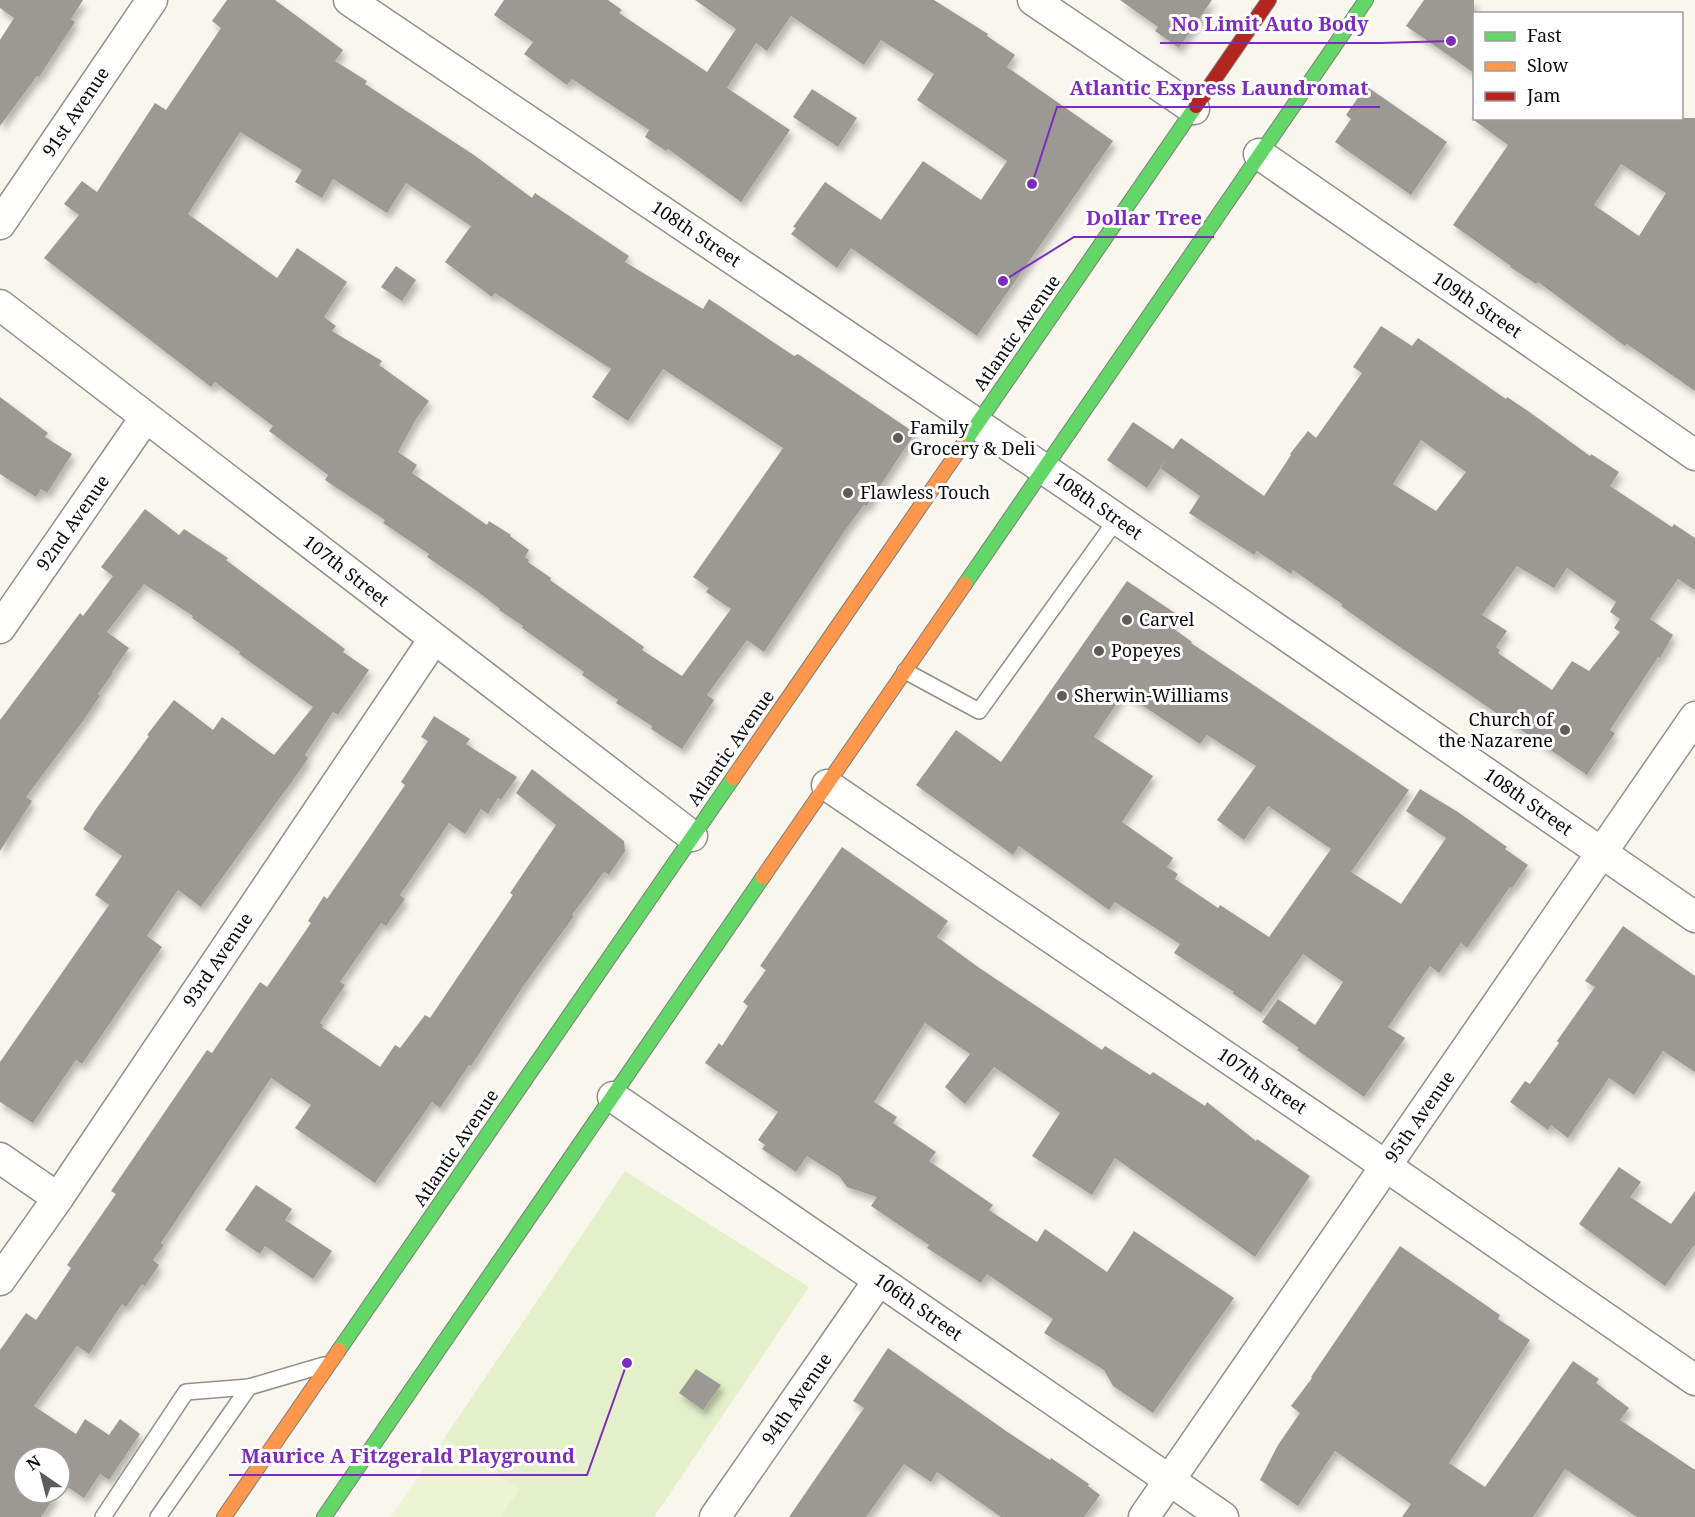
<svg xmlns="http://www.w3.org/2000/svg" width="1695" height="1517" font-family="'Noto Serif',serif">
<defs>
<filter id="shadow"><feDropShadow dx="3.5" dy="6" stdDeviation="3" flood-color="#0004"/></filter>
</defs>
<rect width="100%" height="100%" fill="#f9f6ed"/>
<path fill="#e3f0ca" d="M625 1171 809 1287 654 1517H391Z"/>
<path fill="#edf4d4" d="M445 1438 520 1489 500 1517H391Z"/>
<g fill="#9c9894" fill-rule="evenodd" filter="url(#shadow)">
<path d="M0 0H83L71 19 75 22 39 77 37 76 0 126V40L14 18 0 8Z"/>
<path d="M227 0H275L343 50 335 61 367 81 365 84 474 155 532 198 535 193 629 256 625 262 703 309 709 299 794 356 798 354 915 433 867 506 864 505 846 529 764 652 747 640 707 695 714 700 682 749 651 729 652 726 616 703 618 700 582 675 584 672 522 628 523 626 499 610 500 609 477 591 427 557 429 554 383 523 385 520 325 480 328 475 269 431 273 426 215 382 211 387 44 258 79 215 64 204 82 181 97 192 155 103 166 110 221 28 212 21ZM240 132 302 170 295 182 322 198 333 179 387 213 406 183 471 226 445 262 492 297 495 293 611 369 592 397 628 421 663 369 783 448 693 577 709 588 706 592 731 609 682 676 642 650 644 647 550 580 551 578 528 562 529 560 525 557 529 550 510 536 511 535 489 521 487 525 412 473 417 465 398 452 416 419 429 401 379 365 382 361 332 331 336 326 324 317 347 282 297 248 277 278 188 214Z"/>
<path d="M504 0H608L622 10 619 13 707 72 736 29 695 0H934L988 34 987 36 1015 55 1007 67 1113 141 977 336 851 248 837 268 791 234 796 228 793 227 825 182 881 220 923 161 981 200 1007 161 917 100 934 74 881 40 864 65 791 16 767 51 756 43 727 88 790 130 741 202 668 149 666 151 645 137 649 130 572 79 567 85 524 54 533 42 494 15Z"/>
<path d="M1120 0H1212L1179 48 1155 31 1158 27Z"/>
<path d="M1424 0H1474V73L1406 26Z"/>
<path d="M1366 86 1447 142 1411 195 1335 142 1351 119 1346 115Z"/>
<path d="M812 89 857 118 838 147 793 117Z"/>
<path d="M1471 118H1695V391L1627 344 1625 346 1538 282 1536 284 1510 267 1511 266 1453 225 1508 145ZM1621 164 1666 193 1639 236 1594 205Z"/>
<path d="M396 266 416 280 402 301 381 287Z"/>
<path d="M1381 326 1412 346 1418 338 1506 399 1507 397 1528 411 1590 456 1591 454 1619 472 1610 486 1672 527 1674 524 1695 538V590L1678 579 1650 619 1673 635 1660 658 1658 657 1610 730 1615 733 1587 775 1375 630 1341 606 1342 604 1293 570 1291 574 1257 551 1254 555 1189 513 1200 496 1160 468 1168 457 1147 488 1107 460 1133 422 1173 449 1181 438 1264 496 1291 455 1290 454 1308 431 1316 438 1362 373 1353 367ZM1421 440 1466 472 1436 511 1393 484ZM1517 566 1554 588 1567 568 1616 602 1610 612 1620 619 1614 628 1620 632 1589 671 1572 661 1552 690 1498 653 1500 650 1496 647 1507 631 1482 615Z"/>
<path d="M0 397 48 433 45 437 72 454 47 493 41 489 36 497 0 474Z"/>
<path d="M145 509 179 535 184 529 228 558 226 560 345 649 343 652 369 670 338 715 333 712 305 755 308 758 298 773 201 907 178 890 147 936 162 947 82 1064 76 1060 33 1123 0 1102V1062L109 905 95 895 122 856 83 829 96 809 149 736 147 735 174 700 213 730 222 717 274 755 313 707 239 654 240 652 192 618 193 616 144 584 107 632 129 648 112 672 113 673 98 694 100 696 83 721 26 797 32 801 0 851V720L80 613 83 616 113 576 101 567Z"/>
<path d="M1127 581 1178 615 1170 626 1192 642 1191 643 1409 790 1351 872 1401 904 1446 838 1406 811 1420 789 1458 812 1507 847 1505 849 1528 865 1512 888 1510 887 1467 948 1461 943 1439 973 1430 966 1388 1027 1405 1038 1364 1097 1297 1050 1299 1048 1262 1022 1278 999 1315 1025 1343 982 1303 954 1261 1013 1232 993 1234 992 1174 953 1180 944 1115 902 1109 910 1019 846 1013 855 916 785 956 730 1001 762ZM1124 693 1200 744 1207 735 1256 766 1217 820 1244 840 1268 806 1331 849 1269 937 1220 905 1218 908 1175 879 1178 874 1167 867 1173 858 1122 822 1153 776 1094 737Z"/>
<path d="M434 716 470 739 466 744 517 777 501 800 498 798 488 814 481 809 465 834 449 823 400 895 405 899 386 926 381 923 340 982 345 985 320 1023 323 1025 322 1027 380 1067 395 1045 400 1048 425 1015 430 1018 513 895 510 893 556 825 516 793 532 769 624 841 625 851 609 875 604 872 572 915 574 916 522 988 471 1066 469 1065 440 1108 432 1102 375 1183 295 1128 311 1105 271 1078 161 1243 164 1245 153 1260 159 1265 145 1286 142 1284 126 1307 122 1304 89 1354 77 1346 34 1406 76 1434 85 1419 109 1435 120 1419 140 1434 109 1480 100 1474 84 1498 63 1484 60 1489V1457H24V1493H57L41 1517H0V1350L26 1313 36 1320 71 1268 67 1265 116 1194 111 1191 207 1050 212 1053 260 982 267 987 311 923 308 921 324 896 327 899 365 844 405 785 401 782 428 741 421 737Z"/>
<path d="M842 847 948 921 937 937 978 967 1102 1050 1105 1046 1150 1075 1153 1072 1205 1106 1207 1102 1256 1141 1257 1139 1310 1176 1255 1257 1115 1158 1092 1195 1032 1156 1060 1113 994 1067 965 1104 945 1087 970 1054 925 1023 874 1102 897 1117 893 1123 936 1152 929 1161 993 1205 989 1210 1037 1242 1045 1229 1107 1272 1134 1231 1234 1298 1153 1413 1113 1386 1104 1370 1044 1333 1053 1319 987 1274 981 1283 927 1248 929 1245 871 1206 877 1197 847 1187 839 1176 807 1156 796 1172 762 1149 765 1145 758 1140 778 1112 705 1063 719 1043 722 1046 748 1006 743 1002 766 970 760 966Z"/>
<path d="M1623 926 1695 976V1072L1663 1051 1634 1095 1609 1078 1568 1138 1551 1125 1548 1130 1510 1102 1525 1081 1530 1084 1559 1043 1557 1041 1595 987 1585 981Z"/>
<path d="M1619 1167 1641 1182 1630 1197 1671 1224 1695 1191V1244L1665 1286 1579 1224Z"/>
<path d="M256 1185 292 1209 285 1220 332 1251 313 1279 265 1246 260 1254 225 1230Z"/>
<path d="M1400 1246 1500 1315 1498 1319 1530 1340 1449 1463 1485 1487 1573 1361 1599 1379 1596 1383 1629 1408 1620 1420 1695 1470V1517H1637L1565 1469 1533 1517H1402L1411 1504 1335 1451 1298 1506 1260 1480 1278 1445 1300 1413 1291 1406 1312 1378 1311 1377Z"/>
<path d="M888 1348 1006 1431 1050 1460 1051 1458 1089 1484 1088 1486 1100 1495 1084 1517H1001L937 1472 931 1482 904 1464 866 1517H789L864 1408 853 1401Z"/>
<path d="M696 1369 721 1385 703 1410 679 1393Z"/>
</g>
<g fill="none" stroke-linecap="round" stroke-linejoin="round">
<g stroke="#92908c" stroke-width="18">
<g id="lane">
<path d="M905 671 979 711 1117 519"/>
<path d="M103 1517 186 1392 249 1387"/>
<path d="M158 1517 249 1387 324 1365"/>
</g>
</g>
<g stroke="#92908c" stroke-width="33">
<g id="street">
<path d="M349 0 1072 488 1695 917"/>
<path d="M1033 0 1194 109"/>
<path d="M1259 154 1695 455"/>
<path d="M0 224 152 0"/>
<path d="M0 305 692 836"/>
<path d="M0 628 145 418"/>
<path d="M827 785 1354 1144 1695 1380"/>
<path d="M613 1097 1223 1517"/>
<path d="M0 1158 58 1198"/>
<path d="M0 1280 58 1198 434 639"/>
<path d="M715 1517 879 1280"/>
<path d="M1144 1517 1695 717"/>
</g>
</g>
<g stroke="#7f7e7a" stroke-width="16">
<g id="fast">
<path d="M962 446 1196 106"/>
<path d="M965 584 1366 0"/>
<path d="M339 1350 733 778"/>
<path d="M324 1517 763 877"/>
</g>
</g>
<g stroke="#7f7e7a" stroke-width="16">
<g id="slow">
<path d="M733 778 962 446"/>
<path d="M763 877 965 584"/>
<path d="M224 1517 339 1350"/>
</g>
</g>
<g stroke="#7f7e7a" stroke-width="16">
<path id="jam" d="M1196 106 1269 0"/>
</g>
<use href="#lane" stroke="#fefefc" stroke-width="15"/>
<use href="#street" stroke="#fefefc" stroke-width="30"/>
<use href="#fast" stroke="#63d668" stroke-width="14"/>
<use href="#slow" stroke="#ff974d" stroke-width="14"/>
<use href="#jam" stroke="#b3261e" stroke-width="14"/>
</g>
<g fill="#5e5d59" stroke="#fff" stroke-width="2">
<circle cx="898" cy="438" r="6"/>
<circle cx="848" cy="493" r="6"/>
<circle cx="1127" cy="620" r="6"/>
<circle cx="1099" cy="651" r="6"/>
<circle cx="1062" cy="696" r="6"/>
<circle cx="1565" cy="730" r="6"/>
</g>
<g text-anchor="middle" stroke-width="6" stroke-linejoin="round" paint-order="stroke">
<g font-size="18" fill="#0a0a0a" stroke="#fff">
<text transform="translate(76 112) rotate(-56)" y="6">91st Avenue</text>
<text transform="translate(696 234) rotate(34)" y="6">108th Street</text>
<text transform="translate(1477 305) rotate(34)" y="6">109th Street</text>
<text transform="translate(1017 333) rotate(-55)" y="6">Atlantic Avenue</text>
<text transform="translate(1098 506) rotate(35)" y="6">108th Street</text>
<text transform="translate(73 523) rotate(-55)" y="6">92nd Avenue</text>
<text transform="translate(346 571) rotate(38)" y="6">107th Street</text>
<text transform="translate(731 748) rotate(-55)" y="6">Atlantic Avenue</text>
<text transform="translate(1528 802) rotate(35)" y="6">108th Street</text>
<text transform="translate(218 960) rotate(-56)" y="6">93rd Avenue</text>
<text transform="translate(1262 1081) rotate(34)" y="6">107th Street</text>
<text transform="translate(1420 1117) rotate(-55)" y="6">95th Avenue</text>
<text transform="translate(456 1148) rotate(-56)" y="6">Atlantic Avenue</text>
<text transform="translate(918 1307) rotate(35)" y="6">106th Street</text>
<text transform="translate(797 1399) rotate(-55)" y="6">94th Avenue</text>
</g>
<g font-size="18" fill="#0a0a0a" stroke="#fff" text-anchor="start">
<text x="910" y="434">Family<tspan x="910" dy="21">Grocery &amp; Deli</tspan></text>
<text x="860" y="499">Flawless Touch</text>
<text x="1139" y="626">Carvel</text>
<text x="1111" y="657">Popeyes</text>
<text x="1074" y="702">Sherwin-Williams</text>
<text x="1553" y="726" text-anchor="end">Church of<tspan x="1553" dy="21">the Nazarene</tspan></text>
</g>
</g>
<path fill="none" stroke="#7b2cbf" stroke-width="2" d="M1451 41L1381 43H1160M1032 184L1057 107H1380M1003 281L1074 237H1214M627 1363L587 1475H229"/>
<g fill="#7b2cbf" stroke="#fff" stroke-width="2">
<circle cx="1451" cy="41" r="6"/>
<circle cx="1032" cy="184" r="6"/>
<circle cx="1003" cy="281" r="6"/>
<circle cx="627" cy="1363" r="6"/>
</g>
<g font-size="20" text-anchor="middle" font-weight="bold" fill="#7b2cbf" stroke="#fff" stroke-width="6" stroke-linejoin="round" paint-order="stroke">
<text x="1270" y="31">No Limit Auto Body</text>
<text x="1219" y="95">Atlantic Express Laundromat</text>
<text x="1144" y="225">Dollar Tree</text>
<text x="408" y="1463">Maurice A Fitzgerald Playground</text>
</g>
<rect x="1473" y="12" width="210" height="108" fill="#ffffff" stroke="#9d9d9d" stroke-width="1.5"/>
<rect x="1485" y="32" width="30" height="9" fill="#63d668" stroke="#9d9d9d" stroke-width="1.5"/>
<text x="1527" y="42" font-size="18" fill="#0a0a0a">Fast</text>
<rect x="1485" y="62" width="30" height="9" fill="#ff974d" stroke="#9d9d9d" stroke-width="1.5"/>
<text x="1527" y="72" font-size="18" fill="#0a0a0a">Slow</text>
<rect x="1485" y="92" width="30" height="9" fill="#b3261e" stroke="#9d9d9d" stroke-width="1.5"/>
<text x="1527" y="102" font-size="18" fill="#0a0a0a">Jam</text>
<g transform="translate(42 1475) rotate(325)"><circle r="28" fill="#ffffff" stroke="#9d9d9d" stroke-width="1.5"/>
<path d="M0-4.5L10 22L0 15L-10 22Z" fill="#5e5d59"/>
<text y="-9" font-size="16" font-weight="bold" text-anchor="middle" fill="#0a0a0a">N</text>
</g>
</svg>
